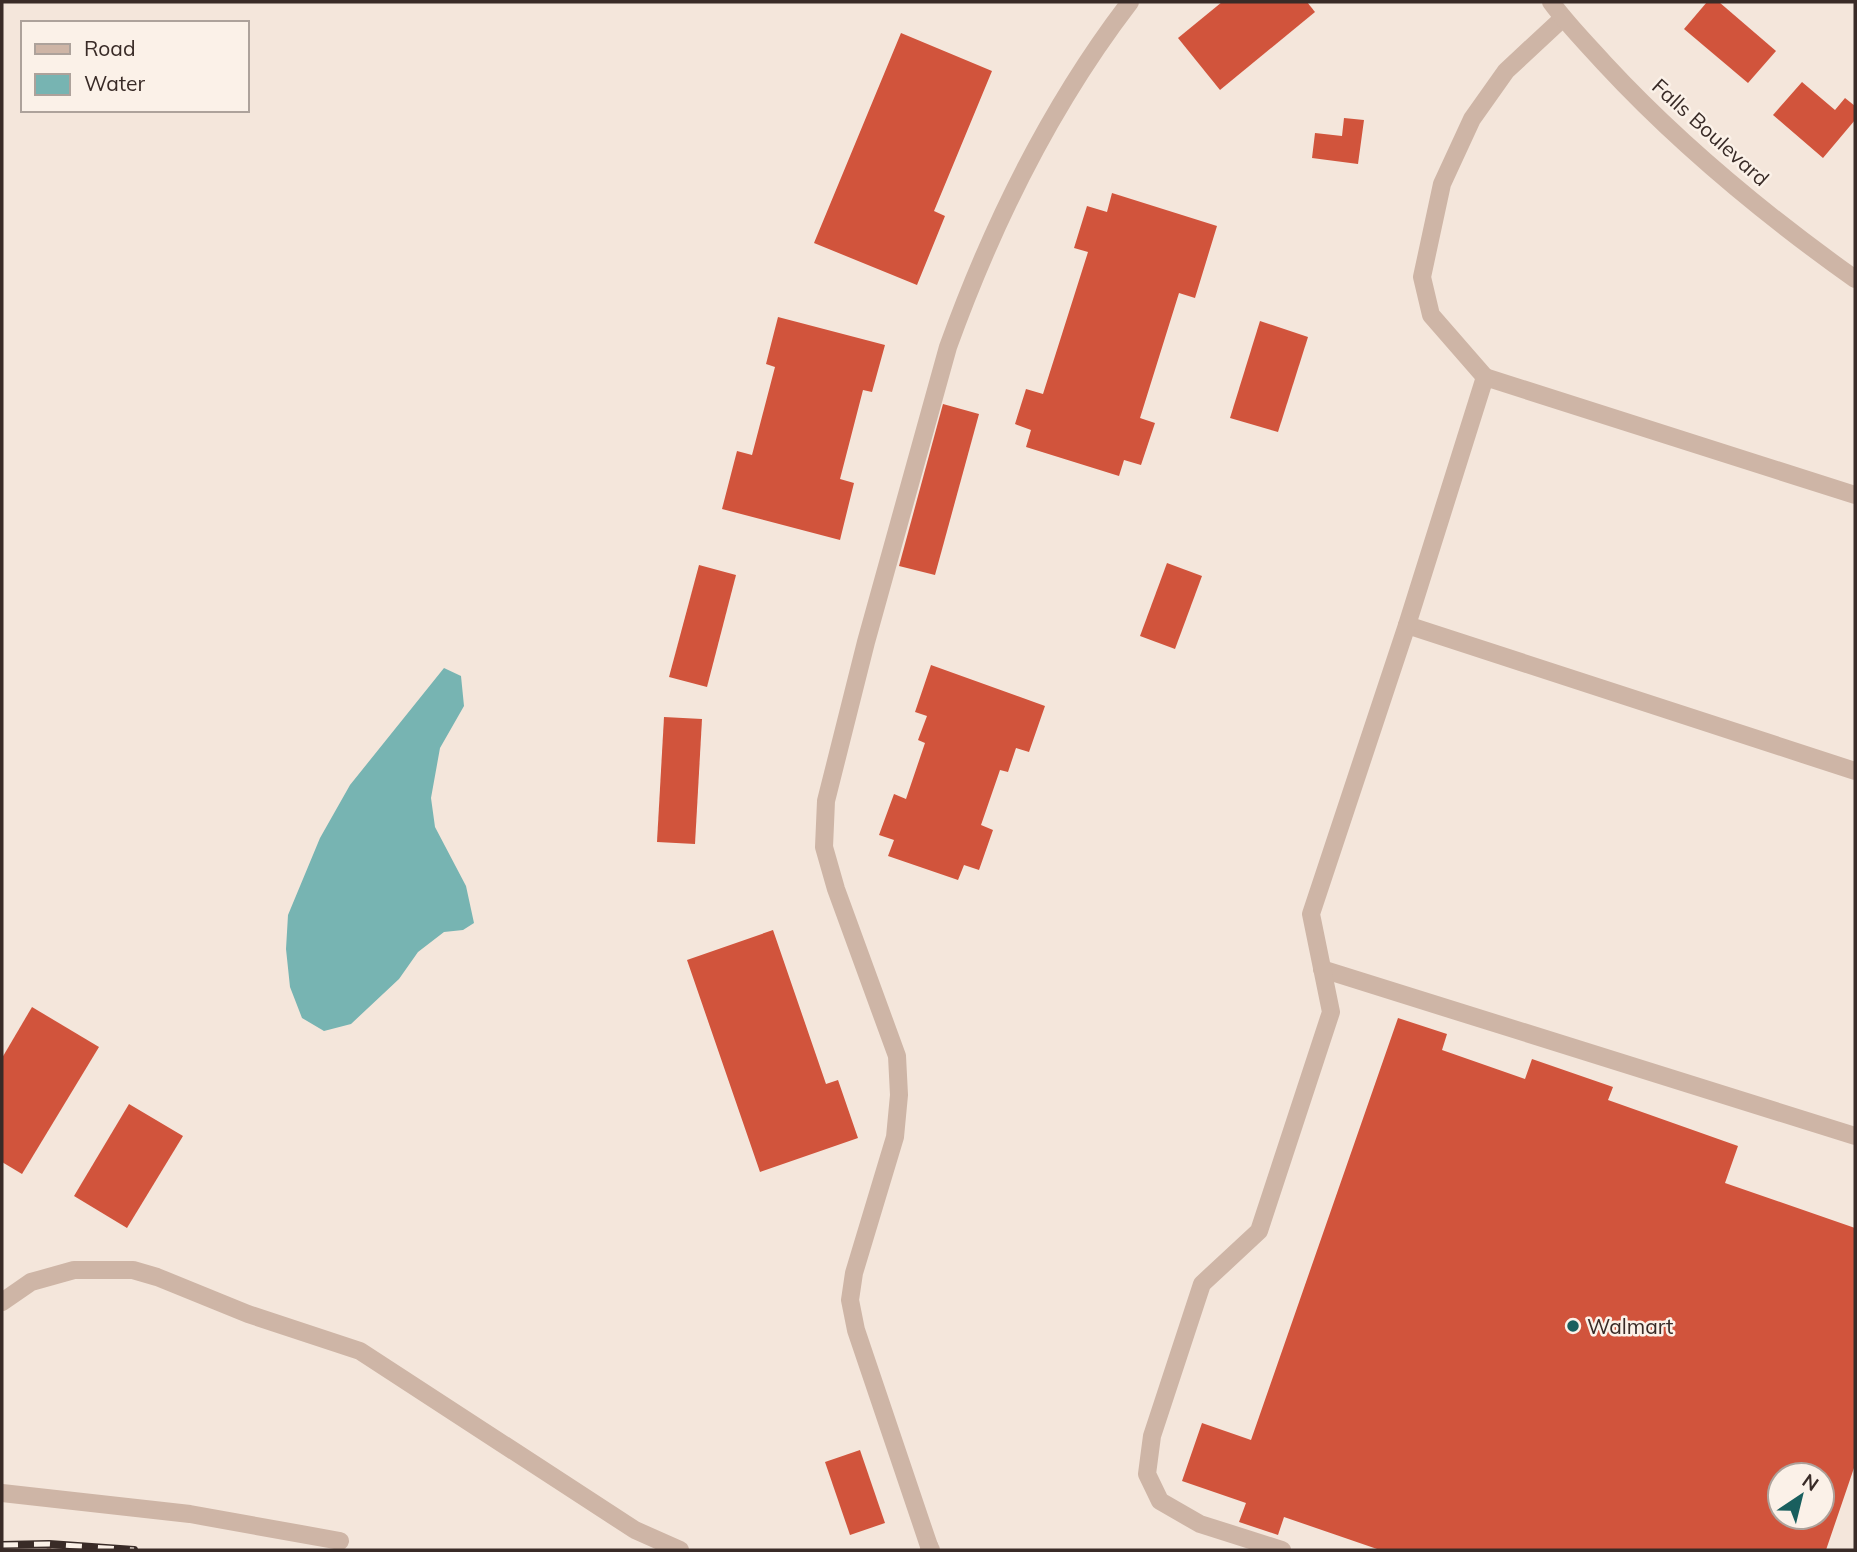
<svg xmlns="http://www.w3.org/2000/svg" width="1857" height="1552" viewBox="0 0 1857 1552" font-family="Mulish,sans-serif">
<rect width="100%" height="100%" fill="#f4e6db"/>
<polygon fill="#77b4b2" points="444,668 461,676 464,706 440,748 431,798 435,827 466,886 474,923 463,930 444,932 418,952 399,979 351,1024 324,1031 302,1018 290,987 286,949 288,915 320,838 350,785"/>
<g fill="#d1543c" fill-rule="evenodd">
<polygon points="1222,2 1307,2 1315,12 1220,90 1178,38"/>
<polygon points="1707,2 1719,2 1776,51 1748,83 1684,29"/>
<polygon points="901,33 992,71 934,211 945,216 917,285 814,243"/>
<polygon points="1802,82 1835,110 1845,98 1855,106 1855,120 1823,158 1773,115"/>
<polygon points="1344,118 1364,120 1358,164 1312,158 1315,133 1342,136"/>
<polygon points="1112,193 1217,226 1195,298 1179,293 1140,418 1155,423 1141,465 1124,460 1119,476 1026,447 1031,430 1015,424 1026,389 1043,394 1088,252 1074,248 1087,206 1107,212"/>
<polygon points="778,317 885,345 872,392 863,390 840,479 854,483 840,540 722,509 737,451 752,455 775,367 766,364"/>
<polygon points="1260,321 1308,337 1278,432 1230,418"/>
<polygon points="943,404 979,414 935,575 899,566"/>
<polygon points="1167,563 1202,576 1175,649 1140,636"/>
<polygon points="699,565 736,575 707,687 669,677"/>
<polygon points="931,665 1045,706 1029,752 1016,748 1008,772 1000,770 981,825 993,830 979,870 964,865 958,880 888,856 894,840 879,835 894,794 906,799 925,743 918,740 927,716 915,712"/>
<polygon points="664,717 702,719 695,844 657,842"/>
<polygon points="773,930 826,1084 838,1080 858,1138 760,1172 687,960"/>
<polygon points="32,1007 99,1047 22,1174 2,1162 2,1058"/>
<path d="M1398,1018L1447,1034L1442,1050L1525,1079L1532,1059L1613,1087L1608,1100L1738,1146L1725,1183L1855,1228V1465L1826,1550H1380L1284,1517L1278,1535L1239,1522L1246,1503L1182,1481L1202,1423L1251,1440ZM1780,1475H1822V1517H1780Z"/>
<polygon points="129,1104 183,1136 127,1228 74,1196"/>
<polygon points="860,1450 885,1523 850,1535 825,1462"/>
</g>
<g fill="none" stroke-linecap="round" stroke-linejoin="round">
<polyline stroke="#ba9e90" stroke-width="4.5" stroke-dasharray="3.5 3.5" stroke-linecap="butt" points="49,1550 49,1544"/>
<g stroke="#ceb5a6" stroke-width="18">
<polyline points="1485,377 1431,315 1422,277 1442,184 1472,119 1506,71 1563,18"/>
<polyline points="1407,625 1855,771"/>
<polyline points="1322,969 1855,1136"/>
<polyline points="2,1302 31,1282 74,1270 133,1270 157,1277 248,1314 360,1351 635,1530 680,1550"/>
<polyline points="2,1493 190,1514 340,1541"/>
<path d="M929,1546L856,1330L850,1300L854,1273L895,1137L899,1095L897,1056L836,889L824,847L826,801L866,642L948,347C992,225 1051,105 1130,2"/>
<polyline points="1282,1550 1200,1524 1160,1501 1147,1474 1152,1436 1202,1284 1259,1231 1331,1012 1311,914 1407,625 1485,377 1855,495"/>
</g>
<g stroke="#ceb5a6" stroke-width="18">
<path d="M1551,2C1567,24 1586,43 1604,63C1679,144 1765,215 1855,279"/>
<polyline points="929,1546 931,1550"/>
</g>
<defs>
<polyline id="rail" points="2,1545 49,1544 134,1550"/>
</defs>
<use href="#rail" stroke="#392b27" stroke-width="8"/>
<use href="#rail" stroke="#fbf1e8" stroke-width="5" stroke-dasharray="16" stroke-linecap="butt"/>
</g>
<circle fill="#195f5e" stroke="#fbf1e8" stroke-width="2.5" cx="1573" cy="1326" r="7"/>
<g text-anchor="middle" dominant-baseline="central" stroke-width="5" stroke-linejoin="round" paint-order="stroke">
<g font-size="21" fill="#392b27" stroke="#fbf1e8">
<text transform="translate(1711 132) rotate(42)">Falls Boulevard</text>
</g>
<g font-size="21" fill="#392b27" stroke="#fbf1e8" text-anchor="start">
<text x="1587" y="1326">Walmart</text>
</g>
</g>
<rect width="1857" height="1552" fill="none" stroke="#392b27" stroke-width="7"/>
<rect x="21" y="21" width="228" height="91" fill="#fbf1e8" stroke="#ada29b" stroke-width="2"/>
<rect x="35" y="44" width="35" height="10" fill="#ceb5a6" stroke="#ada29b" stroke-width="2"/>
<text x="84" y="56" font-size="21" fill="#392b27">Road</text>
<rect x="35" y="74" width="35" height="21" fill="#77b4b2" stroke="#ada29b" stroke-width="2"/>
<text x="84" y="91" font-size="21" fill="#392b27">Water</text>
<g transform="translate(1801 1496) rotate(35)"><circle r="33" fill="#fbf1e8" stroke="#ada29b" stroke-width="2"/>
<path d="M0-5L12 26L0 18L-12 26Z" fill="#195f5e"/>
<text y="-10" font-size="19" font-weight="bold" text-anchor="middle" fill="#392b27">N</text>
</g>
</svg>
